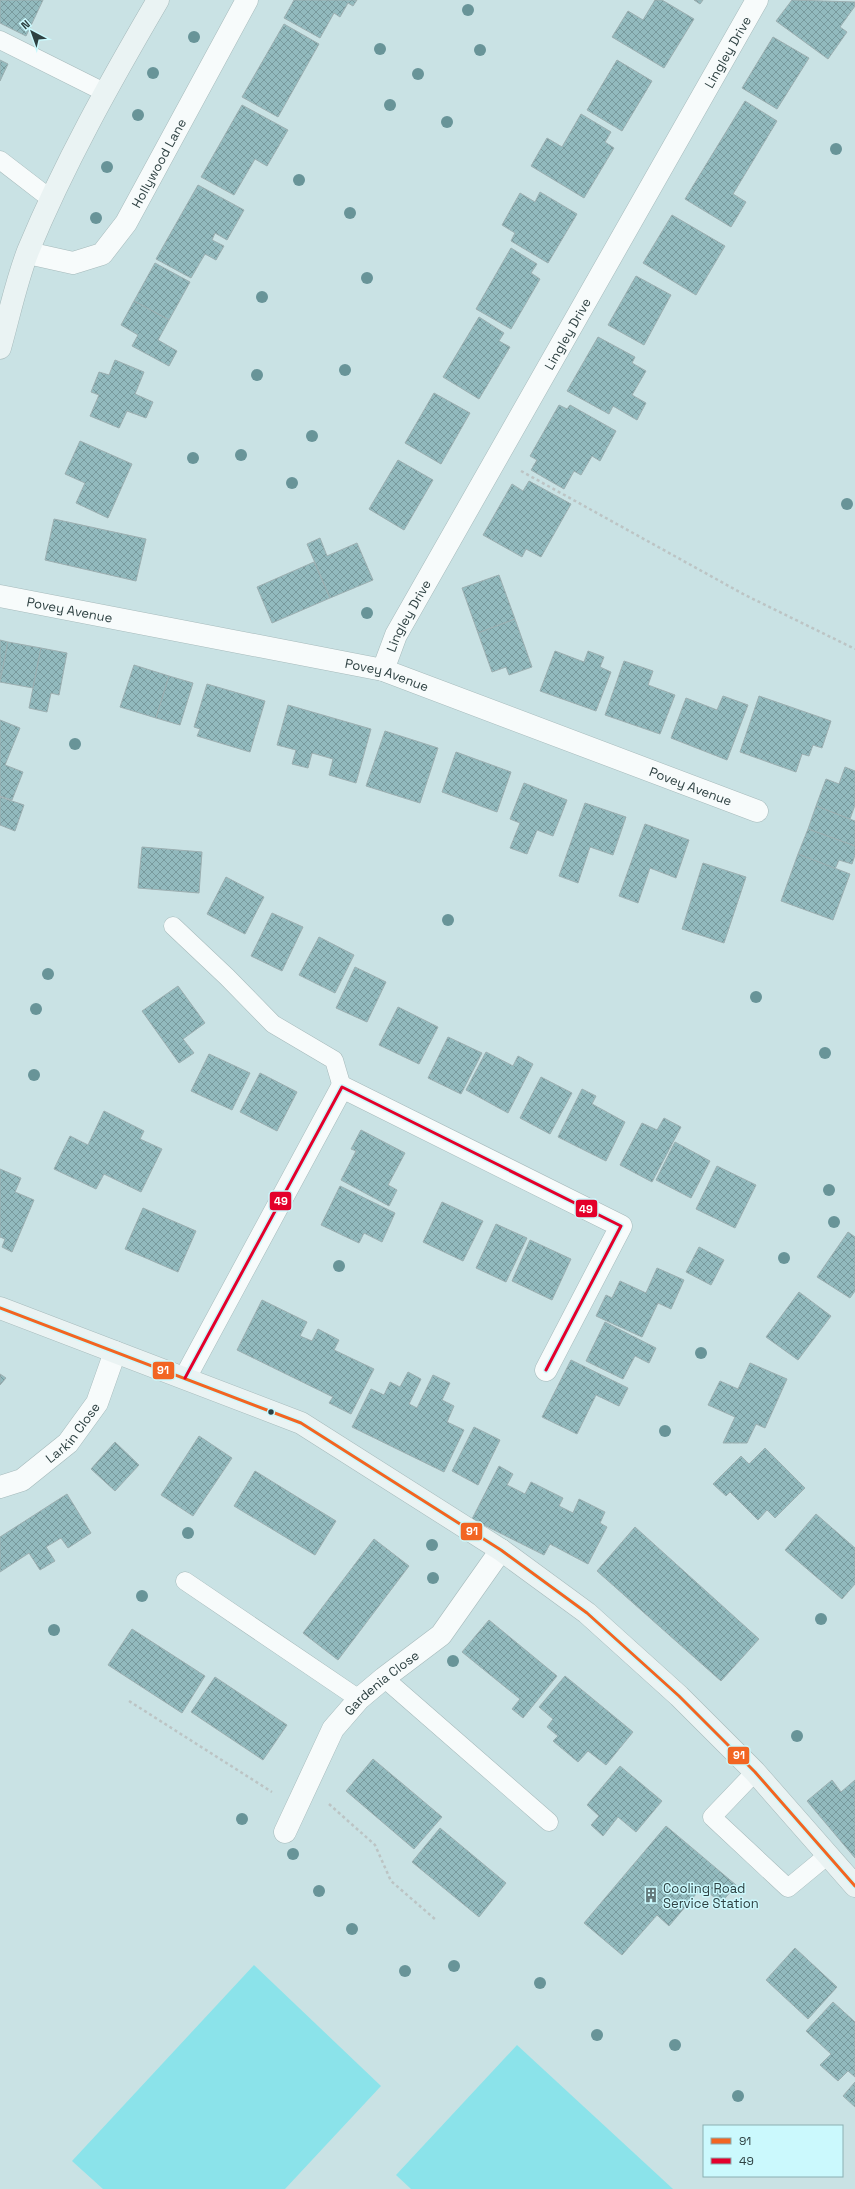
<svg xmlns="http://www.w3.org/2000/svg" width="855" height="2189" viewBox="0 0 855 2189" font-family="'Space Grotesk',sans-serif">
<defs>
<pattern id="building-cross-hatch" width="8" height="8" patternUnits="userSpaceOnUse"><rect width="8" height="8" fill="#92babe"/><path d="M0 0l8 8M0 8l8-8" fill="none" stroke="#78999c"/></pattern>
</defs>
<rect width="100%" height="100%" fill="#c9e2e4"/>
<g fill="#8be3ea">
<polygon points="254,1965 381,2086 285,2189 103,2189 72,2161"/>
<polygon points="517,2045 673,2189 411,2189 396,2175"/>
</g>
<g fill="url(#building-cross-hatch)" stroke="#9cafb1">
<polygon points="0,0 43,0 26,36 0,23"/>
<polygon points="294,0 357,0 353,6 348,3 340,17 334,13 320,38 284,18"/>
<polygon points="655,0 662,0 694,19 664,68 612,37 628,11 643,20"/>
<polygon points="694,0 703,0 700,4"/>
<polygon points="792,0 855,2 855,6 840,27 847,32 828,59 776,21"/>
<polygon points="284,24 319,44 278,117 242,97"/>
<polygon points="773,37 809,58 777,109 742,88"/>
<polygon points="0,60 8,64 0,81"/>
<polygon points="617,60 652,81 622,131 587,110"/>
<polygon points="745,101 777,121 733,194 746,202 731,227 685,199"/>
<polygon points="242,105 288,130 267,166 255,159 234,195 201,177"/>
<polygon points="581,114 611,132 605,142 614,148 584,198 531,166 547,138 562,147"/>
<polygon points="198,185 244,210 227,240 215,233 212,240 224,246 216,260 205,254 191,278 156,259"/>
<polygon points="540,192 577,214 548,263 511,241 515,233 502,225 520,193 535,202"/>
<polygon points="672,215 725,246 696,295 643,263"/>
<polygon points="511,248 537,264 531,273 540,279 511,329 476,309"/>
<polygon points="155,263 190,282 169,320 134,301"/>
<polygon points="636,276 671,295 644,345 608,325"/>
<polygon points="134,301 169,320 158,340 177,351 169,366 132,346 138,335 121,325"/>
<polygon points="479,317 504,333 499,341 510,347 479,399 443,377"/>
<polygon points="598,337 635,357 632,363 646,371 632,395 646,403 637,420 613,406 609,414 567,391"/>
<polygon points="115,360 144,372 135,394 153,402 146,418 127,411 119,428 90,416 99,395 91,392 99,372 109,375"/>
<polygon points="434,393 470,413 441,464 405,443"/>
<polygon points="559,405 567,409 570,405 616,431 600,461 592,456 581,475 574,471 564,489 531,470 537,460 530,456"/>
<polygon points="80,441 132,464 108,518 76,503 85,483 65,474"/>
<polygon points="398,460 433,480 404,530 369,509"/>
<polygon points="529,481 571,504 541,557 526,549 522,557 483,535 512,484 523,491"/>
<polygon points="54,519 146,539 136,581 45,560"/>
<polygon points="320,538 327,556 357,543 373,580 330,598 307,544"/>
<polygon points="314,562 330,598 272,623 257,587"/>
<polygon points="499,575 515,619 478,633 462,588"/>
<polygon points="515,619 532,667 509,675 506,667 492,672 478,633"/>
<polygon points="0,640 8,642 0,682"/>
<polygon points="8,642 41,648 33,688 0,682"/>
<polygon points="41,648 67,653 59,695 51,693 47,712 29,708"/>
<polygon points="555,651 584,662 588,651 604,657 600,667 611,672 596,711 540,691"/>
<polygon points="624,661 653,671 648,685 675,695 660,734 605,715"/>
<polygon points="134,665 169,676 156,718 120,707"/>
<polygon points="169,676 193,683 180,725 156,718"/>
<polygon points="207,684 265,701 250,752 197,736 200,729 194,727"/>
<polygon points="723,696 748,705 727,760 671,738 686,698 717,710"/>
<polygon points="759,696 831,721 822,748 813,745 809,756 802,754 796,772 740,752"/>
<polygon points="288,705 371,729 356,783 329,775 333,759 312,753 308,768 292,764 296,750 277,745"/>
<polygon points="0,720 20,728 5,765 23,772 12,800 0,796"/>
<polygon points="385,731 438,748 420,803 366,786"/>
<polygon points="456,752 511,772 497,812 442,792"/>
<polygon points="845,767 855,771 855,805 850,819 816,806 826,779 839,784"/>
<polygon points="524,783 567,800 553,836 537,830 527,854 510,848 520,823 510,819"/>
<polygon points="0,797 24,805 15,831 0,825"/>
<polygon points="585,803 626,817 613,855 590,847 578,883 559,876"/>
<polygon points="816,806 855,821 855,846 808,829"/>
<polygon points="645,824 689,840 676,878 650,868 638,903 619,896"/>
<polygon points="808,829 855,846 855,855 852,864 839,860 835,869 798,854"/>
<polygon points="142,847 202,852 199,893 138,888"/>
<polygon points="798,854 850,874 833,920 781,901"/>
<polygon points="703,863 746,877 724,943 682,929"/>
<polygon points="226,877 264,897 245,934 207,914"/>
<polygon points="272,913 303,927 282,971 251,956"/>
<polygon points="319,937 354,955 335,993 299,975"/>
<polygon points="355,967 386,982 367,1022 336,1008"/>
<polygon points="178,986 205,1023 183,1039 194,1053 179,1063 142,1011"/>
<polygon points="398,1007 438,1027 419,1064 379,1045"/>
<polygon points="448,1037 482,1053 461,1094 428,1078"/>
<polygon points="486,1052 513,1066 518,1056 533,1064 508,1113 466,1090"/>
<polygon points="209,1054 250,1073 232,1110 191,1091"/>
<polygon points="260,1073 297,1092 277,1131 240,1112"/>
<polygon points="541,1077 572,1093 550,1134 520,1118"/>
<polygon points="582,1089 596,1096 592,1104 625,1122 606,1161 558,1137"/>
<polygon points="104,1111 144,1131 140,1139 162,1149 141,1192 104,1174 96,1189 54,1169 70,1136 88,1145"/>
<polygon points="664,1118 681,1127 652,1182 620,1165 642,1123 657,1130"/>
<polygon points="361,1130 405,1153 388,1185 397,1190 389,1206 341,1180 356,1151 351,1149"/>
<polygon points="675,1142 710,1161 691,1198 656,1180"/>
<polygon points="717,1166 756,1185 735,1228 696,1209"/>
<polygon points="0,1169 21,1178 15,1192 34,1200 12,1252 2,1247 5,1239 0,1237"/>
<polygon points="340,1186 395,1213 382,1242 364,1233 359,1243 321,1225"/>
<polygon points="442,1202 483,1221 463,1261 423,1242"/>
<polygon points="143,1208 196,1231 178,1272 125,1249"/>
<polygon points="496,1224 527,1238 506,1282 476,1268"/>
<polygon points="848,1232 855,1237 855,1291 850,1298 817,1277"/>
<polygon points="530,1240 571,1259 552,1300 512,1281"/>
<polygon points="699,1247 724,1260 711,1285 686,1272"/>
<polygon points="657,1268 684,1280 671,1309 658,1303 642,1337 596,1316 606,1295 612,1298 620,1281 646,1293"/>
<polygon points="799,1292 831,1316 798,1360 766,1337"/>
<polygon points="262,1300 307,1322 300,1336 312,1341 318,1329 339,1340 334,1350 374,1369 351,1414 329,1403 333,1397 237,1350"/>
<polygon points="605,1322 656,1348 649,1363 635,1356 623,1379 586,1361"/>
<polygon points="571,1360 628,1388 619,1406 596,1395 577,1434 542,1417"/>
<polygon points="750,1363 787,1379 765,1428 756,1424 747,1443 723,1443 735,1417 708,1405 720,1381 738,1389"/>
<polygon points="408,1372 421,1379 409,1404 417,1408 433,1375 450,1383 442,1400 454,1406 447,1422 464,1430 444,1472 352,1427 371,1389 384,1395 390,1382 400,1387"/>
<polygon points="0,1374 6,1378 0,1385"/>
<polygon points="474,1427 500,1440 478,1485 452,1471"/>
<polygon points="199,1436 232,1458 193,1516 161,1495"/>
<polygon points="115,1442 139,1465 115,1491 91,1469"/>
<polygon points="765,1448 805,1488 775,1518 767,1510 758,1520 730,1492 726,1496 713,1484 741,1456 749,1464"/>
<polygon points="499,1466 513,1474 507,1485 525,1494 531,1482 563,1498 559,1506 573,1513 579,1499 605,1512 600,1523 607,1527 588,1564 550,1544 544,1555 472,1519"/>
<polygon points="255,1471 336,1521 315,1555 234,1506"/>
<polygon points="67,1494 91,1533 68,1548 61,1538 46,1547 55,1561 40,1570 29,1553 0,1572 0,1537"/>
<polygon points="816,1514 855,1548 855,1584 842,1599 785,1550"/>
<polygon points="635,1527 759,1639 721,1681 597,1571"/>
<polygon points="374,1539 409,1566 338,1660 303,1633"/>
<polygon points="489,1620 557,1676 523,1718 512,1709 520,1699 462,1652"/>
<polygon points="132,1629 205,1676 182,1713 108,1665"/>
<polygon points="565,1676 633,1732 606,1765 588,1751 578,1762 553,1741 558,1736 547,1727 553,1719 539,1707"/>
<polygon points="215,1677 287,1725 263,1760 191,1712"/>
<polygon points="373,1759 442,1817 414,1849 346,1791"/>
<polygon points="620,1766 662,1801 636,1832 618,1817 603,1836 591,1825 599,1816 587,1805"/>
<polygon points="832,1780 841,1792 855,1780 855,1858 807,1801"/>
<polygon points="666,1826 736,1885 721,1903 702,1887 669,1926 657,1915 622,1955 584,1923"/>
<polygon points="440,1828 506,1883 479,1917 412,1862"/>
<polygon points="795,1948 837,1987 808,2019 766,1980"/>
<polygon points="833,2002 855,2022 855,2077 848,2071 838,2081 820,2065 831,2054 806,2031"/>
<polygon points="855,2082 855,2107 843,2096"/>
</g>
<g fill="none" stroke-linecap="round" stroke-linejoin="round">
<defs>
<g id="service">
<polyline points="0,40 104,92"/>
<polyline points="0,160 52,200"/>
<polyline points="173,926 227,977 273,1024 334,1060 342,1087"/>
<polyline points="185,1581 359,1699"/>
<polyline points="384,1678 549,1822"/>
<polyline points="755,1772 712,1817 788,1888 828,1855"/>
</g>
<g id="minor">
<path id="s1" d="M28,253L73,263L102,254L126,223L247,0"/>
<path id="s2" d="M0,596L383,670L757,811"/>
<path id="s3" d="M383,670L396,635L757,0"/>
<polyline points="185,1378 342,1087 621,1226 546,1370"/>
<path id="s4" d="M0,1487L22,1480L68,1443L97,1403L115,1352"/>
<path id="s5" d="M285,1832L333,1729L359,1699L384,1678L441,1635L501,1550"/>
</g>
<g id="secondary">
<path d="M0,348C9,316 16,282 28,251C64,164 110,82 158,0"/>
<polyline points="0,1308 301,1423 501,1550 587,1613 679,1696 755,1772 855,1886"/>
</g>
</defs>
<use href="#service" stroke="#a6babb" stroke-width="19"/>
<use href="#minor" stroke="#a6babb" stroke-width="23"/>
<use href="#secondary" stroke="#a6babb" stroke-width="23"/>
<g stroke="#bcc4c4" stroke-width="2.5" stroke-dasharray="3 3" stroke-linecap="butt">
<polyline points="521,471 745,595 855,649"/>
<polyline points="129,1701 272,1792"/>
<polyline points="329,1804 375,1845 391,1881 436,1920"/>
</g>
<use href="#service" stroke="#f7fbfb" stroke-width="18"/>
<use href="#minor" stroke="#f7fbfb" stroke-width="22"/>
<use href="#secondary" stroke="#eaf3f3" stroke-width="22"/>
<defs>
<polyline id="bus-1" points="0,1308 301,1423 501,1550 587,1613 679,1696 755,1772 855,1886"/>
<polyline id="bus-2" points="185,1378 342,1087 621,1226 546,1370"/>
</defs>
<use href="#bus-1" stroke="#cbf9fd" stroke-width="6"/>
<use href="#bus-2" stroke="#cbf9fd" stroke-width="6"/>
<use href="#bus-1" stroke="#f26522" stroke-width="3"/>
<use href="#bus-2" stroke="#e4002b" stroke-width="3"/>
</g>
<g fill="#689498">
<circle cx="468" cy="10" r="6"/>
<circle cx="194" cy="37" r="6"/>
<circle cx="380" cy="49" r="6"/>
<circle cx="480" cy="50" r="6"/>
<circle cx="153" cy="73" r="6"/>
<circle cx="418" cy="74" r="6"/>
<circle cx="390" cy="105" r="6"/>
<circle cx="138" cy="115" r="6"/>
<circle cx="447" cy="122" r="6"/>
<circle cx="836" cy="149" r="6"/>
<circle cx="107" cy="167" r="6"/>
<circle cx="299" cy="180" r="6"/>
<circle cx="350" cy="213" r="6"/>
<circle cx="96" cy="218" r="6"/>
<circle cx="367" cy="278" r="6"/>
<circle cx="262" cy="297" r="6"/>
<circle cx="345" cy="370" r="6"/>
<circle cx="257" cy="375" r="6"/>
<circle cx="312" cy="436" r="6"/>
<circle cx="241" cy="455" r="6"/>
<circle cx="193" cy="458" r="6"/>
<circle cx="292" cy="483" r="6"/>
<circle cx="847" cy="504" r="6"/>
<circle cx="367" cy="613" r="6"/>
<circle cx="75" cy="744" r="6"/>
<circle cx="448" cy="920" r="6"/>
<circle cx="48" cy="974" r="6"/>
<circle cx="756" cy="997" r="6"/>
<circle cx="36" cy="1009" r="6"/>
<circle cx="825" cy="1053" r="6"/>
<circle cx="34" cy="1075" r="6"/>
<circle cx="829" cy="1190" r="6"/>
<circle cx="834" cy="1222" r="6"/>
<circle cx="784" cy="1258" r="6"/>
<circle cx="339" cy="1266" r="6"/>
<circle cx="701" cy="1353" r="6"/>
<circle cx="665" cy="1431" r="6"/>
<circle cx="188" cy="1533" r="6"/>
<circle cx="432" cy="1545" r="6"/>
<circle cx="433" cy="1578" r="6"/>
<circle cx="142" cy="1596" r="6"/>
<circle cx="821" cy="1619" r="6"/>
<circle cx="54" cy="1630" r="6"/>
<circle cx="453" cy="1661" r="6"/>
<circle cx="797" cy="1736" r="6"/>
<circle cx="242" cy="1819" r="6"/>
<circle cx="293" cy="1854" r="6"/>
<circle cx="319" cy="1891" r="6"/>
<circle cx="352" cy="1929" r="6"/>
<circle cx="454" cy="1966" r="6"/>
<circle cx="405" cy="1971" r="6"/>
<circle cx="540" cy="1983" r="6"/>
<circle cx="597" cy="2035" r="6"/>
<circle cx="675" cy="2045" r="6"/>
<circle cx="738" cy="2096" r="6"/>
</g>
<defs>
<symbol id="building-bare" viewBox="-9 -9 18 18"><path d="M-4-6H4V6H1V3H-1V6H-4ZM-2.5-4.3h1.7v1.8h-1.7ZM.8-4.3h1.7v1.8H.8ZM-2.5-1h1.7V.8h-1.7ZM.8-1h1.7V.8H.8Z" fill="#64797b" stroke="#cbf9fd" stroke-width="2.5" paint-order="stroke"/></symbol>
</defs>
<g fill-rule="evenodd">
<use href="#building-bare" x="640" y="1884" width="22" height="22"/>
</g>
<circle fill="#2e4142" stroke="#cbf9fd" stroke-width="1.5" cx="271" cy="1412" r="3.5"/>
<g text-anchor="middle" dominant-baseline="central" stroke-width="3" stroke-linejoin="round" paint-order="stroke">
<g font-size="13" fill="#2e4142" stroke="#cbf9fd">
<text stroke="none"><textPath href="#s3" startOffset="708">Lingley Drive</textPath></text>
<text stroke="none"><textPath href="#s1" startOffset="184">Hollywood Lane</textPath></text>
<text stroke="none"><textPath href="#s3" startOffset="384">Lingley Drive</textPath></text>
<text stroke="none"><textPath href="#s2" startOffset="71">Povey Avenue</textPath></text>
<text stroke="none"><textPath href="#s3" startOffset="60">Lingley Drive</textPath></text>
<text stroke="none"><textPath href="#s2" startOffset="395">Povey Avenue</textPath></text>
<text stroke="none"><textPath href="#s2" startOffset="719">Povey Avenue</textPath></text>
<text stroke="none"><textPath href="#s4" startOffset="93">Larkin Close</textPath></text>
<text stroke="none"><textPath href="#s5" startOffset="181">Gardenia Close</textPath></text>
</g>
<g font-size="13" fill="#2e4142" stroke="#cbf9fd" text-anchor="start">
<text x="663" y="1888">Cooling Road<tspan x="663" dy="15">Service Station</tspan></text>
</g>
</g>
<g stroke="#cbf9fd" stroke-width="1.5">
<rect x="269" y="1191" width="23" height="20" rx="4" fill="#e4002b"/>
<rect x="575" y="1199" width="23" height="19" rx="4" fill="#e4002b"/>
<rect x="152" y="1361" width="23" height="19" rx="4" fill="#f26522"/>
<rect x="460" y="1522" width="23" height="19" rx="4" fill="#f26522"/>
<rect x="727" y="1746" width="23" height="19" rx="4" fill="#f26522"/>
</g>
<g font-size="11" text-anchor="middle" font-weight="bold" fill="#fff">
<text x="281" y="1205">49</text>
<text x="586" y="1213">49</text>
<text x="163" y="1374">91</text>
<text x="472" y="1535">91</text>
<text x="739" y="1759">91</text>
</g>
<rect x="703" y="2125" width="140" height="52" fill="#cbf9fd" stroke="#8cafb2"/>
<rect x="711" y="2138" width="20" height="6" fill="#f26522" stroke="#8cafb2"/>
<text x="739" y="2145" font-size="12" fill="#2e4142">91</text>
<rect x="711" y="2158" width="20" height="6" fill="#e4002b" stroke="#8cafb2"/>
<text x="739" y="2165" font-size="12" fill="#2e4142">49</text>
<g transform="translate(32 32) rotate(319)" stroke="#cbf9fd" stroke-width="3" paint-order="stroke">
<path d="M0-3L7 15L0 10L-7 15Z" fill="#2e4142"/>
<text y="-6" font-size="11" font-weight="bold" text-anchor="middle" fill="#2e4142">N</text>
</g>
</svg>
